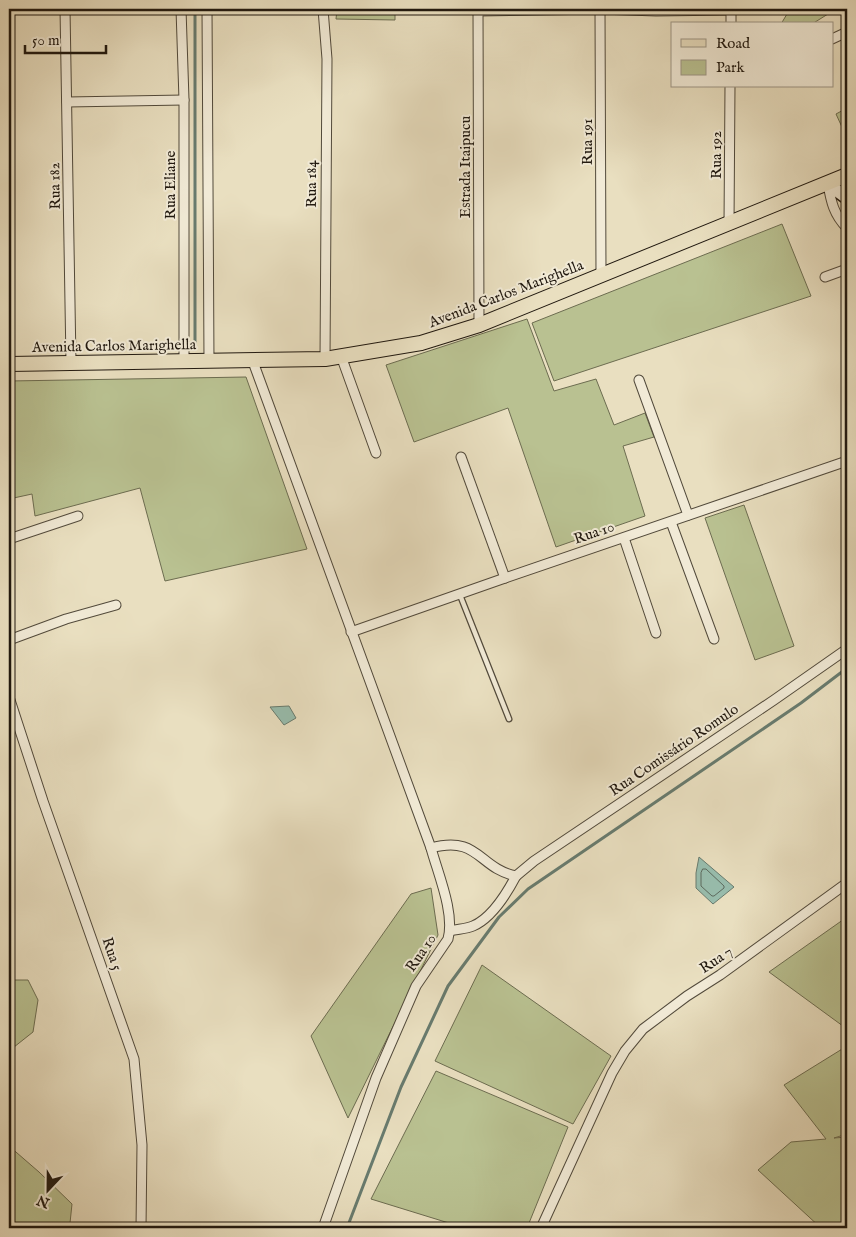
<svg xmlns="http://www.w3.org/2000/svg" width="856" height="1237" viewBox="0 0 856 1237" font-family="'IM FELL English',serif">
<rect width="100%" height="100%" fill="#e9dfc0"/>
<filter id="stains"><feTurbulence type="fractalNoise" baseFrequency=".004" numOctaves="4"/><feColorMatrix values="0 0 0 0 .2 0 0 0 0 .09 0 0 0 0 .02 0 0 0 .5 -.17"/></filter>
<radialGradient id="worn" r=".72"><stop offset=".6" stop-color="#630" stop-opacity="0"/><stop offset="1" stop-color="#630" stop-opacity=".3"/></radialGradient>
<g fill="#b9c191" stroke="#6c6c50">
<polygon points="337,9 395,9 395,20 336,19"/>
<polygon points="790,9 836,9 812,24 781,24"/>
<polygon points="847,108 847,138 836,114"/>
<polygon points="782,224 811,296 554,381 532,323"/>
<polygon points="527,319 554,391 596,379 614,425 645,413 654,437 623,446 645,516 556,547 508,408 414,442 386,365"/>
<polygon points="246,377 307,549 165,581 140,488 35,516 32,494 9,499 9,381"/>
<polygon points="744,505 794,646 755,660 705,518"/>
<polygon points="431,888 438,935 348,1118 311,1036 411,894"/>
<polygon points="847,917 847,1029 769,972"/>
<polygon points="482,965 611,1056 573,1124 435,1061"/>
<polygon points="9,980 28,980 38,1000 33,1032 9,1051"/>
<polygon points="847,1046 847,1134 834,1138 847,1137 847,1228 821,1228 758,1170 791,1142 826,1139 784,1085"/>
<polygon points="436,1071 568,1127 527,1228 465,1228 371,1199"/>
<polygon points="9,1146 39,1172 72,1204 70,1223 67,1228 9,1228"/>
</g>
<g fill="#98bdad" stroke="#687b6e">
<polygon points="289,706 296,718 284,725 270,707"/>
<polygon points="699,857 734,887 713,904 696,888 696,873"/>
</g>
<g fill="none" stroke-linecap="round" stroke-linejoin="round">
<polygon stroke="#5c6a5e" stroke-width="1" points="703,869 706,869 724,886 724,888 714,896 712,896 701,886 701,873"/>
<g stroke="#687b6e" stroke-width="3">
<polyline points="195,9 195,344"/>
<polyline points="347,1228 401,1087 448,986 499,917 528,889 801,703 847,668"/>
</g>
<defs>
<polyline id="service" points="460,595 509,719"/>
<g id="minor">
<polyline points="65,9 71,362"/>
<polyline points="181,9 184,100 184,361"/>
<polyline points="207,9 209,361"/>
<polyline points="323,9 327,59 325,359"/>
<polyline points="478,9 479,325"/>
<polyline points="600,9 601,275"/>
<polyline points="478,11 600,9 656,11 731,10"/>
<polyline points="731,24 731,9"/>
<polyline points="832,39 847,32"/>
<polyline points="67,102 184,100"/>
<path d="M828,184C831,202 834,215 847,228"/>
<polyline points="729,224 730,86"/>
<polyline points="825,277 847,269"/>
<polyline points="341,356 376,453"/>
<path d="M252,359L431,848C438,874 455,913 448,939L416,986L376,1078L323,1228"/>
<polyline points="639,380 688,515"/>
<polyline points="461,457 505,578"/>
<polyline points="671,522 714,639"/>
<polyline points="624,538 656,633"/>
<polyline points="9,539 78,516"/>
<polyline points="351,632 505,578 847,461"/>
<polyline points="9,640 66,619 116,605"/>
<polyline points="9,697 43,801 134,1059 142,1145 141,1228"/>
<path d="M431,848C479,835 478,868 516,876L534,861L774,700L847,649"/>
<path d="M450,931C458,929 466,929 473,926C492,918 507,893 516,876"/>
<polyline points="541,1228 612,1073 625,1051 643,1029 687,996 720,975 847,883"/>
</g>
<polyline id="secondary" points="828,184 847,198"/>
<polyline id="primary" points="9,364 325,359 421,343 479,325 847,175"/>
</defs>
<use href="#service" stroke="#524a3b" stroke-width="7"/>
<use href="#minor" stroke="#524a3b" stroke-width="11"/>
<use href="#secondary" stroke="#20180f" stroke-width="15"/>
<use href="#primary" stroke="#20180f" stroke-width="16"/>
<use href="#service" stroke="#f1ead6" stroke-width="4.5"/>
<use href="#minor" stroke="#f1ead6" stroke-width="9"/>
<use href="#secondary" stroke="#f1ead6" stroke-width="12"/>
<use href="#primary" stroke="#e9dfc0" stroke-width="14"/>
</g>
<g text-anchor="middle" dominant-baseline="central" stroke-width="4" stroke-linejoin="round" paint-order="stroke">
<g font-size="15" fill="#20180f" stroke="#f1ead6">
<text transform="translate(587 142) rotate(-90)">Rua 191</text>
<text transform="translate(716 155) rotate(-90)">Rua 192</text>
<text transform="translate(465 167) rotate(-90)">Estrada Itaipucu</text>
<text transform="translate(311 184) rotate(-90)">Rua 184</text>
<text transform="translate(170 185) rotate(-90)">Rua Eliane</text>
<text transform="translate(55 186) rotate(-91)">Rua 182</text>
<text transform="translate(506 294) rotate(-21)">Avenida Carlos Marighella</text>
<text transform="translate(114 346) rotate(-1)">Avenida Carlos Marighella</text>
<text transform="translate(594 533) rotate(-19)">Rua 10</text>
<text transform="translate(674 750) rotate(-34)">Rua Comissário Romulo</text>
<text transform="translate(421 953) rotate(-56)">Rua 10</text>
<text transform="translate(112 954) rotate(71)">Rua 5</text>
<text transform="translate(716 960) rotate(-34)">Rua 7</text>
</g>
</g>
<rect width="856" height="1237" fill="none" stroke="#e9dfc0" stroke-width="30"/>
<rect x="10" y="10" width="836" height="1217" fill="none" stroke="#20180f" stroke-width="2.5"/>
<rect x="15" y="15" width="826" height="1207" fill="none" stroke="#20180f"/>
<rect x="671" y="22" width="162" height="65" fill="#f1ead6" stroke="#9d9686"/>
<rect x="681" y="39" width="25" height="8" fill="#e9dfc0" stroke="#9d9686"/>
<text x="716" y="48" font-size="15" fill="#20180f">Road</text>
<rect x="681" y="60" width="25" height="15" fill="#b9c191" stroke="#9d9686"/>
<text x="716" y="72" font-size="15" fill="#20180f">Park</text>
<g transform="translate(48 1190) rotate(202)" stroke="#f1ead6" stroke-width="4" paint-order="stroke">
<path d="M0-4L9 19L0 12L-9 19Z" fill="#20180f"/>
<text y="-8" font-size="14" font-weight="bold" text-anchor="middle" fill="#20180f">N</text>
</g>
<path d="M25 45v8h81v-8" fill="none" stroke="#20180f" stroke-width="2.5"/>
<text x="32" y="45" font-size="15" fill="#20180f" stroke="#f1ead6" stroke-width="4" paint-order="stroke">50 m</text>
<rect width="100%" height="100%" filter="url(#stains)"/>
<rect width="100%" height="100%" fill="url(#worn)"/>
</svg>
